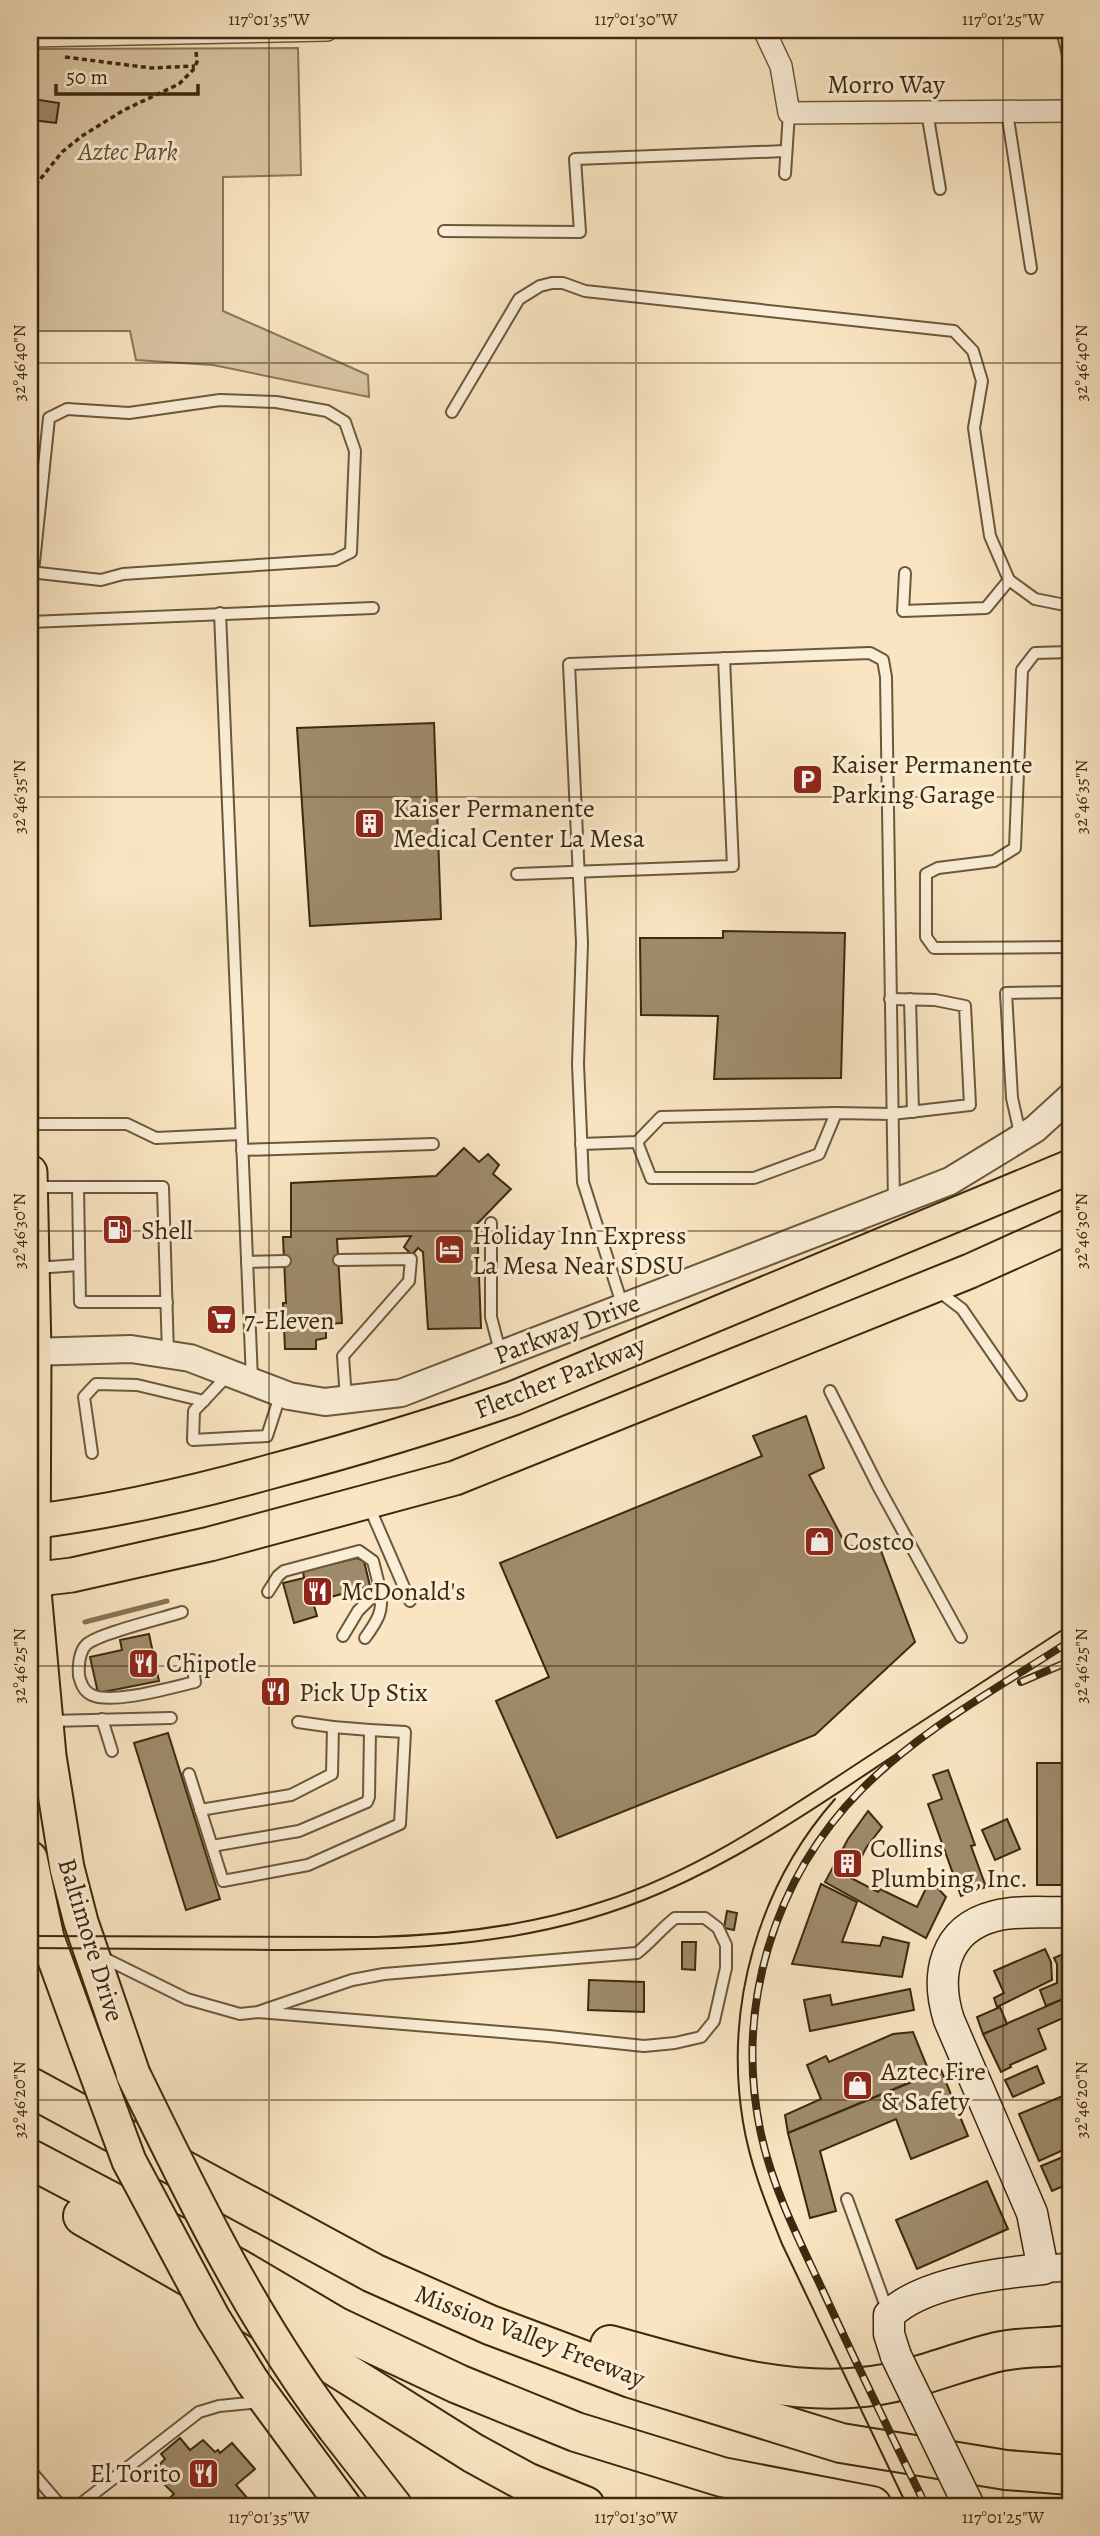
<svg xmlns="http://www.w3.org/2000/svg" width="1100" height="2536" viewBox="0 0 1100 2536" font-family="Alegreya,serif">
<rect width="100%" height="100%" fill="#f9e5c2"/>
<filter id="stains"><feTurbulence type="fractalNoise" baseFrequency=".00286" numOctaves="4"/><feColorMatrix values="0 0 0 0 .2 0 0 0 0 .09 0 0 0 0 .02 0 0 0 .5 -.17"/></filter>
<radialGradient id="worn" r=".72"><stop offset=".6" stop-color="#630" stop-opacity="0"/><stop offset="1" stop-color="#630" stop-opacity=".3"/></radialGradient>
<polygon fill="#d9c5a3" stroke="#8a7758" stroke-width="2" points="298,48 301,175 223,177 223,311 368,375 369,397 213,365 136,360 130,331 30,331 30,49"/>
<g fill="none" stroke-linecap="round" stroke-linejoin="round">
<polyline stroke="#877354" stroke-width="5" points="85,1622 167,1601"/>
</g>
<g fill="#9e8b6b" stroke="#3c290d" stroke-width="2">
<polygon points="33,99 59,103 56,123 32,120"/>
<polygon points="434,723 441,919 310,926 297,728"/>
<polygon points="723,931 845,933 841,1078 714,1079 718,1016 641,1015 640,938 723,938"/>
<polygon points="464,1148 479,1162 488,1154 499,1165 493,1174 511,1189 477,1224 481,1328 428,1329 423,1252 418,1248 412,1255 404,1247 411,1236 337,1239 342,1323 326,1324 326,1338 316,1340 316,1349 285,1349 283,1303 286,1303 283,1237 291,1237 291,1183 436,1176"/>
<polygon points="806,1416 824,1468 809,1475 846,1545 881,1551 915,1642 815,1735 557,1838 496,1701 549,1677 500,1563 762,1456 753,1436"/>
<polygon points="357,1558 364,1561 370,1586 313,1602 317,1616 294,1623 283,1583 304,1578 303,1571"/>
<polygon points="149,1634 159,1681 98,1693 90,1657 122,1650 120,1640"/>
<polygon points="168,1733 220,1899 186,1910 134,1743"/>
<rect x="1037" y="1763" width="33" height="122"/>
<polygon points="948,1770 975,1845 971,1846 986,1887 961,1896 928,1804 942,1799 933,1775"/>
<polygon points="868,1811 882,1827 866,1848 851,1878 878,1892 880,1889 917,1907 930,1880 946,1897 926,1938 825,1882 848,1839"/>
<polygon points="1007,1819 1020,1849 995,1860 982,1830"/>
<polygon points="821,1884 857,1902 842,1942 880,1946 883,1937 909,1943 902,1977 792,1964"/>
<polygon points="727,1911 737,1913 734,1930 724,1928"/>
<polygon points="682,1942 696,1942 695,1970 682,1969"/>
<polygon points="1045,1949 1051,1962 1052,1980 997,2007 994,1998 1004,1993 994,1971"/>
<polygon points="1070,1951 1070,2016 1063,1999 1046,2006 1040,1990 1057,1983 1057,1964 1054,1958"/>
<polygon points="589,1980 644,1982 644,2012 588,2010"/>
<polygon points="910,1989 914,2010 810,2031 804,2000 830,1995 832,2005"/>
<polygon points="1063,1999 1070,2015 1038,2029 1046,2049 1010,2065 1011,2067 1001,2072 983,2034"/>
<polygon points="1000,2007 1007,2024 983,2034 977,2017"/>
<polygon points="913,2032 930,2074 788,2133 785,2115 821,2099 807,2065 826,2056 829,2062 893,2034"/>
<polygon points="1037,2066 1044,2083 1013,2097 1005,2080"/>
<polygon points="941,2070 968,2136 911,2159 896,2119 820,2151 836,2211 810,2218 788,2133"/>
<polygon points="1070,2093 1070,2147 1039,2161 1019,2114"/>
<polygon points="1070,2154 1070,2183 1052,2191 1041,2166"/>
<polygon points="987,2181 1008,2229 917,2269 896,2220"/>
<polygon points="180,2438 190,2450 203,2440 215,2452 218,2450 220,2453 232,2443 255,2469 236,2485 249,2500 246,2503 248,2506 167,2506 164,2503 174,2494 165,2485 167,2483 158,2474 160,2472 156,2468 165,2459 161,2454"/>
</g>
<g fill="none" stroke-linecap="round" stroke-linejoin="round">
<defs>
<g id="service">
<polyline points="1062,30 1070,64"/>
<polyline points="927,112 940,189"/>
<polyline points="1007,112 1031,268"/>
<polyline points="785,174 789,113"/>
<polyline points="444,231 580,232 575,159 786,151"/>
<polyline points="452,412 519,299 540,286 552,283 563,283 585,291 954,331 973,351 982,381 974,428 990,536 1009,580 1035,599 1070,606"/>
<polyline points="30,572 101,580 123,574 335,560 351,552 355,451 345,422 327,411 276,402 220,400 129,413 67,409 49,418 33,572"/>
<polyline points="905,573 903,611 986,608 1009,580"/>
<polyline points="220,613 252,1379"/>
<polyline points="30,622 373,608"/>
<polyline points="1070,652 1035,653 1022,670 1015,848 994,861 938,868 926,874 926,937 934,948 1070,947"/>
<polyline points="517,874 733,866 724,658"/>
<polyline points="910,999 913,1112"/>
<polyline points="30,1124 127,1124 156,1138 241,1134"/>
<polyline points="1021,1138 1012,1098 1006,993 1070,992"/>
<polyline points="637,1142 651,1178 754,1178 819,1154 836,1113"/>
<polyline points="581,1144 637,1142 661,1117 836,1113 892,1114 970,1105 965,1006 935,1000 890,999"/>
<polyline points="242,1150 433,1144"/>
<polyline points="33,1187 163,1187 168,1354"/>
<polyline points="78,1187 80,1302 167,1302"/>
<polyline points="491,1223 491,1317 501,1355"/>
<polyline points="339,1260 411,1259 409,1281 343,1356 346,1399"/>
<polyline points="247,1262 285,1261"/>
<polyline points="35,1268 79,1265"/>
<polyline points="937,1290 962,1309 1021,1395"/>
<polyline points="623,1307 583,1182 578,1064 582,943 569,664 870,653 883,660 886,677 894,1203"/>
<polyline points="230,1373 194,1411 193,1440 267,1436 281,1393"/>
<polyline points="830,1391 878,1486 961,1637"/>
<polyline points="92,1453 84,1397 96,1384 137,1385 204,1401"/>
<polyline points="368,1504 410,1601"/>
<polyline points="268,1592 278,1576 284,1571 359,1551 373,1561 380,1589 358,1611 343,1636"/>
<path d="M182,1612C164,1618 96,1634 86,1645C79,1652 78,1668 79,1676C81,1683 83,1690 90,1694C109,1706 173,1687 195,1682L192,1660"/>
<path d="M365,1638C378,1620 384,1611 380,1589"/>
<polyline points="102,1719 112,1751"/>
<polyline points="51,1721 171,1718"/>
<polyline points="189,1774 223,1881 308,1865 400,1824 405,1732 370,1730"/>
<polyline points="200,1810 291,1795 332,1774 333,1727 298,1722"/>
<polyline points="212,1846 299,1831 367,1802 369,1797 370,1730 333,1727"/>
<path d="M100,1956L187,1999L240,2014L258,2012L352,1980L384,1974L637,1953C651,1942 661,1929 675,1918H705L718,1928L726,1945V1968L714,2021L701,2037L675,2043L644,2046L549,2036L258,2012"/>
<polyline points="847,2199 888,2312"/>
<polyline points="30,2470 61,2506"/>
<polyline points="78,2506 199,2412 219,2406 260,2402"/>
</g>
<g id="minor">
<polyline points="764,30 781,66 789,113 1070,111"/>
<polyline points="30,36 327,30"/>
</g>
<g id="tertiary">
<polyline points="30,1352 131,1349 190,1358 289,1396 325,1402 401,1393 950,1181 1035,1129 1070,1097"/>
<polyline points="1043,2269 1070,2267"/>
</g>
<path id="secondary" d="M896,2356L889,2334V2315C921,2283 998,2273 1043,2269L1032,2213L949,2020C935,1976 943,1929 995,1916C1019,1910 1045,1913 1070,1912"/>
<g id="primary">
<polyline points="30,1172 34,1352 33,1580 49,1756 67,1868 81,1922 133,2074"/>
<path d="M30,1522C111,1512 190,1494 269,1472C352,1450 433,1426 514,1398L1070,1167"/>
<polyline points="30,1580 72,1575 210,1544 455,1478 970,1271 1070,1226"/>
<polyline points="30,1858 47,1938 86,2045"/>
<polyline points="252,2381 344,2506"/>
<polyline points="335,2429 395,2506"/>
</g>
<g id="motorway">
<polyline points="30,2087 373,2273 490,2325 631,2378 841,2443 1006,2470 1070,2475"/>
<polyline points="30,2159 237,2268 337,2327 458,2384 576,2432 722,2477 872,2506"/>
<polyline points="83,2216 223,2296 473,2453 526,2482 585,2506"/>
<path d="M610,2345C692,2367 777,2396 863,2387C909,2383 952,2363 997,2352C1018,2347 1041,2348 1061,2346L1070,2348"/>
</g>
</defs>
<use href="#service" stroke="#6b583a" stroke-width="14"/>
<use href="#minor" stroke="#6b583a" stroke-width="24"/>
<use href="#tertiary" stroke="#6b583a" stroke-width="30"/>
<use href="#secondary" stroke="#3c290d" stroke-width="33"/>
<use href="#primary" stroke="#3c290d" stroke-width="37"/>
<use href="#motorway" stroke="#3c290d" stroke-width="42"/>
<g stroke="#3c290d" stroke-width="3.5" stroke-dasharray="5 3.5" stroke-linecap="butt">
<polyline points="65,57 151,68 195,66"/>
<polyline points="30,192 62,152 82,136 124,110 179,84 193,70 197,62 196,52"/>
<polyline points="342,1594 354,1597"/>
</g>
<use href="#service" stroke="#fbeed7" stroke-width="10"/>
<use href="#minor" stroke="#fbeed7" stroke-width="21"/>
<use href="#tertiary" stroke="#fbeed7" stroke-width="26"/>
<use href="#secondary" stroke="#fbeed7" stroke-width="30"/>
<use href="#primary" stroke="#f9e5c2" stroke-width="33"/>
<use href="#motorway" stroke="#f9e5c2" stroke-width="38"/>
<g stroke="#3c290d" stroke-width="2">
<path d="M835,1799C758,1886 724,2007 743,2122C750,2165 766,2204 782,2244L907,2506"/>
<path d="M30,1936L376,1937C452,1935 528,1926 601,1902C695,1872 779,1815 861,1761C931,1716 1000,1670 1070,1625"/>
<path d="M30,1948C111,1949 192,1950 273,1950C409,1950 536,1948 663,1892C766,1847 858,1778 952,1717"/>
</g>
<defs>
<g id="rail">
<polyline points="1021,1682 1070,1661"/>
<path d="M926,2506C891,2435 856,2363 823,2291C799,2240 773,2189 761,2134C734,2009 773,1878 863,1788C923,1728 1000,1687 1070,1641"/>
</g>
</defs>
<use href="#rail" stroke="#3c290d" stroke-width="8"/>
<use href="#rail" stroke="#fbeed7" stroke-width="5" stroke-dasharray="16" stroke-linecap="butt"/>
<defs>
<polyline id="secondary-bridge" points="896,2356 969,2506"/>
<g id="primary-bridge">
<polyline points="86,2045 129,2161 213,2318 252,2381"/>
<path d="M133,2074C193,2197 252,2320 335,2429"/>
</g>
</defs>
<use href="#secondary-bridge" stroke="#3c290d" stroke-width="33" stroke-linecap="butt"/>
<use href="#primary-bridge" stroke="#3c290d" stroke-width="37" stroke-linecap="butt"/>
<use href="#secondary-bridge" stroke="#fbeed7" stroke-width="30"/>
<use href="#primary-bridge" stroke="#f9e5c2" stroke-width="33"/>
</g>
<path fill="none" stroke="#3c290d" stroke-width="2" stroke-opacity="0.45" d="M269,30V2506M636,30V2506M1003,30V2506M30,363H1070M30,797H1070M30,1231H1070M30,1666H1070M30,2100H1070"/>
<defs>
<symbol id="parking-square" viewBox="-11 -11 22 22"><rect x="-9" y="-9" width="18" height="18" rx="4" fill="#8f2418" stroke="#fbeed7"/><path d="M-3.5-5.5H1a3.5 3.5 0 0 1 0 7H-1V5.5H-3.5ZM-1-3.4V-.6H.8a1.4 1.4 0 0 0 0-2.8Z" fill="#fff"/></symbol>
<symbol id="building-square" viewBox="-11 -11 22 22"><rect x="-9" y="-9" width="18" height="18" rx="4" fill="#8f2418" stroke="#fbeed7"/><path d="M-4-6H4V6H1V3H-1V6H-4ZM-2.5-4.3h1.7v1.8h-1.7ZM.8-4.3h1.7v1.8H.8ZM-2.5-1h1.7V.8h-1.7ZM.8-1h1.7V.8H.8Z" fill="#fff"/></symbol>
<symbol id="fuel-square" viewBox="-11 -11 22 22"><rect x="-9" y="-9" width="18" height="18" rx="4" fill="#8f2418" stroke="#fbeed7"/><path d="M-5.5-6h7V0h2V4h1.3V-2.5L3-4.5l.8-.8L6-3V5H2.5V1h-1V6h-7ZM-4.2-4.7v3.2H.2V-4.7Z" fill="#fff"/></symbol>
<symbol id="hotel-square" viewBox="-11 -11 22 22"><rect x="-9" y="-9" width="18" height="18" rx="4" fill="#8f2418" stroke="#fbeed7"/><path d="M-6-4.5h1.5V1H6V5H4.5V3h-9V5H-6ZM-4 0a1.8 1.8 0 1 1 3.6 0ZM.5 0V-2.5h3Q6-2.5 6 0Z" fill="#fff"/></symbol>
<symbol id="supermarket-square" viewBox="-11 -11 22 22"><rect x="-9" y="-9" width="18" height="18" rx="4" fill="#8f2418" stroke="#fbeed7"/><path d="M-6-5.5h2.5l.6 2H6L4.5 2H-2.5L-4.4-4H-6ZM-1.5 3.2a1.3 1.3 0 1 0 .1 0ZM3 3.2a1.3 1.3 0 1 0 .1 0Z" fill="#fff"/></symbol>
<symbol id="shop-square" viewBox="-11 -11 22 22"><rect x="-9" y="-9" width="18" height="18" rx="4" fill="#8f2418" stroke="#fbeed7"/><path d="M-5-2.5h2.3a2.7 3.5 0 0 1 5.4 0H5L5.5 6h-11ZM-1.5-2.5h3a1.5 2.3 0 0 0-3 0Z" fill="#fff"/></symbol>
<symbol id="restaurant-square" viewBox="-11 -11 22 22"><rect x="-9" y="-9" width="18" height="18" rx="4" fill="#8f2418" stroke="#fbeed7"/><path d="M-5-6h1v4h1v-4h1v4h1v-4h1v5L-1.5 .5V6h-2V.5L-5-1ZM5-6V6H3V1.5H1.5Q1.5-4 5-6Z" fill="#fff"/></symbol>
</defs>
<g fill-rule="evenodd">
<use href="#parking-square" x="790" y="762" width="35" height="35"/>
<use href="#building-square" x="352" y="806" width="35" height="35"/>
<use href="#fuel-square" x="100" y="1212" width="35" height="35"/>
<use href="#hotel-square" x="432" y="1232" width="35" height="35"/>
<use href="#supermarket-square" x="204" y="1302" width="35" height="35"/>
<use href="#shop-square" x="802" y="1524" width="35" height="35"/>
<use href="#restaurant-square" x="300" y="1574" width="35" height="35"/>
<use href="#restaurant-square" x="126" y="1646" width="35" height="35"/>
<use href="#restaurant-square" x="258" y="1674" width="35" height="35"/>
<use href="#building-square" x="830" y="1846" width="35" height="35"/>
<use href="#shop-square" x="840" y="2068" width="35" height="35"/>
<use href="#restaurant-square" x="186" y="2456" width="35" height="35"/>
</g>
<g text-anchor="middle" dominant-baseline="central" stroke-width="6" stroke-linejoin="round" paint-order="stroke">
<g font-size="26" fill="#3c290d" stroke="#fbeed7">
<text x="886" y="84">Morro Way</text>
<text transform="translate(567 1329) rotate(-21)">Parkway Drive</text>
<text transform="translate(560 1377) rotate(-22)">Fletcher Parkway</text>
<text transform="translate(91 1940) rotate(73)">Baltimore Drive</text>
<text transform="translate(530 2336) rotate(21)">Mission Valley Freeway</text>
</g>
<g font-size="26" font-style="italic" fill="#635032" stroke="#fbeed7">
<text x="128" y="151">Aztec Park</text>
</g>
<g font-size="26" fill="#3c290d" stroke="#fbeed7" text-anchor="start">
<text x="831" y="764">Kaiser Permanente<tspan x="831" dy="30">Parking Garage</tspan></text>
<text x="393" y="808">Kaiser Permanente<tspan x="393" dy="30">Medical Center La Mesa</tspan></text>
<text x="141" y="1230">Shell</text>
<text x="472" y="1235">Holiday Inn Express<tspan x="472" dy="30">La Mesa Near SDSU</tspan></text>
<text x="244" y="1320">7-Eleven</text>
<text x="843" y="1541">Costco</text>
<text x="341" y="1591">McDonald's</text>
<text x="166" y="1663">Chipotle</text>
<text x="299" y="1692">Pick Up Stix</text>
<text x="870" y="1848">Collins<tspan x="870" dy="30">Plumbing, Inc.</tspan></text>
<text x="881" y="2071">Aztec Fire<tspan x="881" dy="30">&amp; Safety</tspan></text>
<text x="181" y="2473" text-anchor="end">El Torito</text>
</g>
</g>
<rect width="1100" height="2536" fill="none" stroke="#f9e5c2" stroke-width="77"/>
<path d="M56 84v10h142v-10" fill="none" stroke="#3c290d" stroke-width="3.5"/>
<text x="66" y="84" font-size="21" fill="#3c290d" stroke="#fbeed7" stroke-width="5" paint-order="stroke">50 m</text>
<rect x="38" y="38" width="1024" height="2460" fill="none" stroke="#3c290d" stroke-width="2.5"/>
<g font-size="18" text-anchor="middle" fill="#3c290d">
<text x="269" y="25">117°01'35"W</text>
<text x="636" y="25">117°01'30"W</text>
<text x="1003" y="25">117°01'25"W</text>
<text transform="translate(19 363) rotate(-90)" y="6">32°46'40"N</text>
<text transform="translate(1081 363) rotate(-90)" y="6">32°46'40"N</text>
<text transform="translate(19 797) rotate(-90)" y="6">32°46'35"N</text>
<text transform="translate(1081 797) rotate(-90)" y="6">32°46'35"N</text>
<text transform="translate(19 1231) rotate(-90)" y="6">32°46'30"N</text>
<text transform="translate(1081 1231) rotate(-90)" y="6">32°46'30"N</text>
<text transform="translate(19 1666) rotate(-90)" y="6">32°46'25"N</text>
<text transform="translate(1081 1666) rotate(-90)" y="6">32°46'25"N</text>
<text transform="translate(19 2100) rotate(-90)" y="6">32°46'20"N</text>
<text transform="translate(1081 2100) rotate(-90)" y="6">32°46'20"N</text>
<text x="269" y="2523">117°01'35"W</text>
<text x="636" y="2523">117°01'30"W</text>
<text x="1003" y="2523">117°01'25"W</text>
</g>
<rect width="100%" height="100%" filter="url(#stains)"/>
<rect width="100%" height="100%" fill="url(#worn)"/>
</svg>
